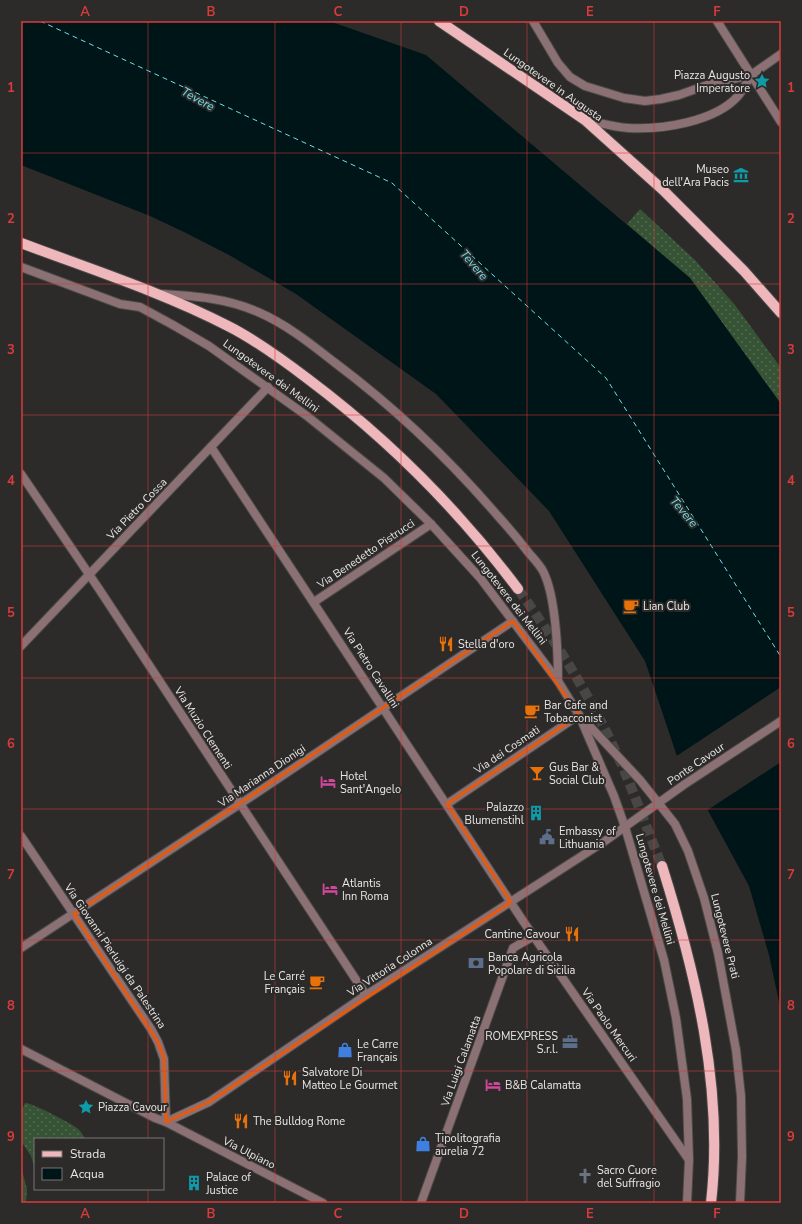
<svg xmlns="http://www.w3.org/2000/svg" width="802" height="1224" viewBox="0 0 802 1224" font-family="'Nunito Sans',sans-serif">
<defs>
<pattern id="grass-dots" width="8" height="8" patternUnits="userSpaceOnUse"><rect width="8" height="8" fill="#365335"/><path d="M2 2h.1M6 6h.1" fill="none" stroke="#536c52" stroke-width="1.8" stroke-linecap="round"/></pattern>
</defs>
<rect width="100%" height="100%" fill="#2d2b29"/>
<g fill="url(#grass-dots)">
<polygon points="640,209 695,260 735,305 781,368 781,404 690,278 627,224"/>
<path d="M25,1103C33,1103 70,1123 77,1128C81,1131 83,1135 85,1139H35V1169L31,1156L21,1141V1112Z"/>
<polygon points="21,1167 27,1189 26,1203 21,1203"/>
</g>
<polygon fill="#001517" points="21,21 329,21 426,55 690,278 781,404 781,1011 769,955 749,886 706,807 680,765 645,661 549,511 436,394 296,294 229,255 184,232 150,216 21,165"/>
<polygon fill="#2d2b29" points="781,687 781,762 706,811 678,766 675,757"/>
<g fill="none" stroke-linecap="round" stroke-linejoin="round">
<polyline stroke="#6fe0ec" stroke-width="1" stroke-dasharray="5 4" stroke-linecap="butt" points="40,21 392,183 606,378 781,657"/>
<path stroke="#494745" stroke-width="10" stroke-dasharray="10 5" stroke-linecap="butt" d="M518,589C559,646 596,705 624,770C637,801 649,834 662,866"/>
<defs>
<g id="minor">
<polyline points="533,21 558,63 570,77 585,86 624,98 645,101 661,99 679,95 710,84 751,75 781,54"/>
<polyline points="717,21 781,122"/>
<path d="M586,120C600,123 614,127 628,128C661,130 715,122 738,96C743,90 747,82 751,75"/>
<polyline points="21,267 120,304 140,307 173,325 209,346 307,416 384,478 431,524 481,579 558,681 579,715 614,796 625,827 664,960 676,1018 687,1099 689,1160 687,1203"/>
<path d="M161,294C195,296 226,298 258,312C286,324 311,344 334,362C394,407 448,458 497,515C508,527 518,539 528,552C533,558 539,564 543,571C556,596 558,653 558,681"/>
<polyline points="211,447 523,921 689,1160"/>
<polyline points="21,474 99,589 366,995"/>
<polyline points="314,602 431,524"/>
<polyline points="21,646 268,387"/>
<polyline points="583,719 640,780 675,824 688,851 704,898 718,953 736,1050 741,1096 742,1157 740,1203"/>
<polyline points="447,804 579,715"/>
<polyline points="21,836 151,1029 158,1042 164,1059 166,1122 323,1203"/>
<polyline points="21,948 249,798 513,621"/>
<polyline points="421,1203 513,948 534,936"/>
</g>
<polyline id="tertiary" points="21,1049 155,1118 166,1122 209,1102 366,995 605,841 685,784 781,721"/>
<g id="primary">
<polyline points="439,21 585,120 663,190 744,271 781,313"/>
<path d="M21,243C90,269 162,292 228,326C256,340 283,360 308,379C388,439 458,509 518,589"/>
<path d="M662,866C696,974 724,1089 711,1203"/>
</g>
</defs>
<use href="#minor" stroke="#4b4947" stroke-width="10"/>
<use href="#tertiary" stroke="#4b4947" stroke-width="10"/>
<use href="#primary" stroke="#4b4947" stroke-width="12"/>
<use href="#minor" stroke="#8b7174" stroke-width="8"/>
<use href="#tertiary" stroke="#8b7174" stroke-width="8"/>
<use href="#primary" stroke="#edb7bc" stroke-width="10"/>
</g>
<path fill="none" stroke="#e8590c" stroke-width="3" stroke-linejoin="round" d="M513,621L579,715L447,804L511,902L209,1102L166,1122L164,1059L158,1042L74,914Z"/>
<path fill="none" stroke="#d83b3b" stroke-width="1" stroke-opacity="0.55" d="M148,21V1139M275,21V1203M401,21V1203M527,21V1203M654,21V1203M21,153H781M21,284H781M21,415H781M21,546H781M21,678H781M21,809H781M21,940H781M21,1071H781M148,1189V1203"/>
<defs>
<symbol id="sight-bare" viewBox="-9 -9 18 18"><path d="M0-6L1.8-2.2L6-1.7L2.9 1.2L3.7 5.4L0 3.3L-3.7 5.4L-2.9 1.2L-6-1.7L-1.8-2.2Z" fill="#0f9aa8" stroke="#2d2b29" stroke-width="2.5" paint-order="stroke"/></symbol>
<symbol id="museum-bare" viewBox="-9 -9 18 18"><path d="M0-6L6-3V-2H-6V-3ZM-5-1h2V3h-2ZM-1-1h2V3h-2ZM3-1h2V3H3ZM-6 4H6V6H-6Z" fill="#0f9aa8" stroke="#2d2b29" stroke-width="2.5" paint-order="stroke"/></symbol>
<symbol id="cafe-bare" viewBox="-9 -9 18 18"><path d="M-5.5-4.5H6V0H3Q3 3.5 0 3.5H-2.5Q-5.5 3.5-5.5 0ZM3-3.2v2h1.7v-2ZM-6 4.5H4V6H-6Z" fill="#e8710a" stroke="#2d2b29" stroke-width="2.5" paint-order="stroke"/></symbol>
<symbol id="restaurant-bare" viewBox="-9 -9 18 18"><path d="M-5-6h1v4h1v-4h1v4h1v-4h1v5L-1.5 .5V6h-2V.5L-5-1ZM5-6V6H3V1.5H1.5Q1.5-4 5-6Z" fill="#e8710a" stroke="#2d2b29" stroke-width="2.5" paint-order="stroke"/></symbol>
<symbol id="bar-bare" viewBox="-9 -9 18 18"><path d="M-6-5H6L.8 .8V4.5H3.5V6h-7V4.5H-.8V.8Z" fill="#e8710a" stroke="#2d2b29" stroke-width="2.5" paint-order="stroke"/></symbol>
<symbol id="hotel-bare" viewBox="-9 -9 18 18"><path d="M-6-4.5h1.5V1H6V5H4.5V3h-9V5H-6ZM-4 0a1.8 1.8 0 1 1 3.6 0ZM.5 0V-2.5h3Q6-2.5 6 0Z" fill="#d1479c" stroke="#2d2b29" stroke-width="2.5" paint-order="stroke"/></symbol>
<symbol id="building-bare" viewBox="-9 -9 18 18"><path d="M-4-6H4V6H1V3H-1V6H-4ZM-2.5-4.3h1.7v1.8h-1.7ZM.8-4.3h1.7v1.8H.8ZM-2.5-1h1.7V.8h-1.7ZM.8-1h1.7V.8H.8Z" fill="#0f9aa8" stroke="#2d2b29" stroke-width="2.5" paint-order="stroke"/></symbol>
<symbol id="civic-bare" viewBox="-9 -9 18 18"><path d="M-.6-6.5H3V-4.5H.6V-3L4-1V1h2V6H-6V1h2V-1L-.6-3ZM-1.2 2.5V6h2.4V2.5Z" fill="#5c6f8a" stroke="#2d2b29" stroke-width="2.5" paint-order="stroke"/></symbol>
<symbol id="bank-bare" viewBox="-9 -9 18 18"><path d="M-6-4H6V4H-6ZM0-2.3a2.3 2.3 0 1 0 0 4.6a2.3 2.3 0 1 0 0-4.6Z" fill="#5c6f8a" stroke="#2d2b29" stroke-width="2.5" paint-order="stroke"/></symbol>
<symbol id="office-bare" viewBox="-9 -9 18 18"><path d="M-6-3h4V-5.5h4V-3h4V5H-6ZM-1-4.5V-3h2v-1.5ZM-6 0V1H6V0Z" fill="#5c6f8a" stroke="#2d2b29" stroke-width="2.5" paint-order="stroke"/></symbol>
<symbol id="shop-bare" viewBox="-9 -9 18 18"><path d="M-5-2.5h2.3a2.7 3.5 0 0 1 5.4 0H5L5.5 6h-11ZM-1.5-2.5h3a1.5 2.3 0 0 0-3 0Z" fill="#3f7fe0" stroke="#2d2b29" stroke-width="2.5" paint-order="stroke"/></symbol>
<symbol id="church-bare" viewBox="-9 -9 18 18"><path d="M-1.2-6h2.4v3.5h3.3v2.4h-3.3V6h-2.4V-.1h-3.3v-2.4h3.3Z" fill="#6b7280" stroke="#2d2b29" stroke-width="2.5" paint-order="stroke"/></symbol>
</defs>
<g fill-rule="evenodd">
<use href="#sight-bare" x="751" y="70" width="22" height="22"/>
<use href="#museum-bare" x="730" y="164" width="22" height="22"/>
<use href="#cafe-bare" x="620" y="595" width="22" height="22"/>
<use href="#restaurant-bare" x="435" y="633" width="22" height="22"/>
<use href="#cafe-bare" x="521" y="700" width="22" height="22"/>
<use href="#bar-bare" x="526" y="762" width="22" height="22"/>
<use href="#hotel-bare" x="317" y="771" width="22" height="22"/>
<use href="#building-bare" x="525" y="802" width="22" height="22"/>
<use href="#civic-bare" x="536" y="826" width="22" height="22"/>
<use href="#hotel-bare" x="319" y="878" width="22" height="22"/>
<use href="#restaurant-bare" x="561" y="923" width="22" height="22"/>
<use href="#bank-bare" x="465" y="952" width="22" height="22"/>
<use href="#cafe-bare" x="306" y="971" width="22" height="22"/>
<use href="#office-bare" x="559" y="1031" width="22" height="22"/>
<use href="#shop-bare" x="334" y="1039" width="22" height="22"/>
<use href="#restaurant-bare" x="279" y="1067" width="22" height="22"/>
<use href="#hotel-bare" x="482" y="1074" width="22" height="22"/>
<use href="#sight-bare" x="75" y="1096" width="22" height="22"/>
<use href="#restaurant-bare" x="230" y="1110" width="22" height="22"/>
<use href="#shop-bare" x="412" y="1133" width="22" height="22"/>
<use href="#church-bare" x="574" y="1165" width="22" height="22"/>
<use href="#building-bare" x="183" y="1172" width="22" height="22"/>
</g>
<g text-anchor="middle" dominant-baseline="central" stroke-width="4" stroke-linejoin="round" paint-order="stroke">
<g font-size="11" fill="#e9e7e6" stroke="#2d2b29" text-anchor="start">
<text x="750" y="75" text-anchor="end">Piazza Augusto<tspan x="750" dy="13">Imperatore</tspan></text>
<text x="729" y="169" text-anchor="end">Museo<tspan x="729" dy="13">dell'Ara Pacis</tspan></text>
<text x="643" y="606">Lian Club</text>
<text x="458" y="644">Stella d'oro</text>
<text x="544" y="705">Bar Cafe and<tspan x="544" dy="13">Tobacconist</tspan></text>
<text x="549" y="767">Gus Bar &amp;<tspan x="549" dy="13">Social Club</tspan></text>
<text x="340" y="776">Hotel<tspan x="340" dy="13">Sant'Angelo</tspan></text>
<text x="524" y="807" text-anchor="end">Palazzo<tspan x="524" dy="13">Blumenstihl</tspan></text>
<text x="559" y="831">Embassy of<tspan x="559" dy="13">Lithuania</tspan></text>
<text x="342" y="883">Atlantis<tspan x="342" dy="13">Inn Roma</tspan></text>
<text x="560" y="934" text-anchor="end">Cantine Cavour</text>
<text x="488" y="957">Banca Agricola<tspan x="488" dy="13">Popolare di Sicilia</tspan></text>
<text x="305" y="976" text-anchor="end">Le Carré<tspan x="305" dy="13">Français</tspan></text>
<text x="558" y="1036" text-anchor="end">ROMEXPRESS<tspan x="558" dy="13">S.r.l.</tspan></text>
<text x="357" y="1044">Le Carre<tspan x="357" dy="13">Français</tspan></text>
<text x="302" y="1072">Salvatore Di<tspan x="302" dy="13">Matteo Le Gourmet</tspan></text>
<text x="505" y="1085">B&amp;B Calamatta</text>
<text x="98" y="1107">Piazza Cavour</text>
<text x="253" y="1121">The Bulldog Rome</text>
<text x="435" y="1138">Tipolitografia<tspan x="435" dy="13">aurelia 72</tspan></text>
<text x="597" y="1170">Sacro Cuore<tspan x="597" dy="13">del Suffragio</tspan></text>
<text x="206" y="1177">Palace of<tspan x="206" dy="13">Justice</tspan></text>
</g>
<g font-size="11" fill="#e9e7e6" stroke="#2d2b29">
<text transform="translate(553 85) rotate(35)">Lungotevere in Augusta</text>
<text transform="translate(271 376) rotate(36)">Lungotevere dei Mellini</text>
<text transform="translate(137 509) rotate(-46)">Via Pietro Cossa</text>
<text transform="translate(366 554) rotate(-34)">Via Benedetto Pistrucci</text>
<text transform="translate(509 598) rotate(52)">Lungotevere dei Mellini</text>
<text transform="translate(371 668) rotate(57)">Via Pietro Cavallini</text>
<text transform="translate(203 728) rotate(57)">Via Muzio Clementi</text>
<text transform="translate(507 750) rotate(-34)">Via dei Cosmati</text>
<text transform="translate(696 764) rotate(-34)">Ponte Cavour</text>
<text transform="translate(262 776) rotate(-34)">Via Marianna Dionigi</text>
<text transform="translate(655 889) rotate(74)">Lungotevere dei Mellini</text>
<text transform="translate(725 936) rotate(76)">Lungotevere Prati</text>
<text transform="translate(115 956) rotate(56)">Via Giovanni Pierluigi da Palestrina</text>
<text transform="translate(390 967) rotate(-33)">Via Vittoria Colonna</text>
<text transform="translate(609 1025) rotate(55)">Via Paolo Mercuri</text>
<text transform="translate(461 1061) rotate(-70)">Via Luigi Calamatta</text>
<text transform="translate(249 1153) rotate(27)">Via Ulpiano</text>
</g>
<g font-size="12" font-style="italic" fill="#6fe0ec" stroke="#2d2b29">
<text transform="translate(198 99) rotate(29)">Tevere</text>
<text transform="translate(474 265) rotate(50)">Tevere</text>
<text transform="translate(684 512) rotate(50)">Tevere</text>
</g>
</g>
<rect width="802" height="1224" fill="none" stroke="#2d2b29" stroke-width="44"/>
<rect x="34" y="1138" width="130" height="52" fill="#2d2b29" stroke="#787675"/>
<rect x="42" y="1151" width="20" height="6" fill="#edb7bc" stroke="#787675"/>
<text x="70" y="1158" font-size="12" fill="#e9e7e6">Strada</text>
<rect x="42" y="1168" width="20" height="12" fill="#001517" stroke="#787675"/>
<text x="70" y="1178" font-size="12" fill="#e9e7e6">Acqua</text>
<rect x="22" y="22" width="758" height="1180" fill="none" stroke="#d83b3b" stroke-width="1.5"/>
<g font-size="13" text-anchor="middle" font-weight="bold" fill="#d83b3b">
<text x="85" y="16">A</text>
<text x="211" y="16">B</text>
<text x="338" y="16">C</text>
<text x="464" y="16">D</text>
<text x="590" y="16">E</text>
<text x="717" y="16">F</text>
<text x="11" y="92">1</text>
<text x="791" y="92">1</text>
<text x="11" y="223">2</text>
<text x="791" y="223">2</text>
<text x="11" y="354">3</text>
<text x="791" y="354">3</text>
<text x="11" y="485">4</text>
<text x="791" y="485">4</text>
<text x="11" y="617">5</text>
<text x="791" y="617">5</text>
<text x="11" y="748">6</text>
<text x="791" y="748">6</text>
<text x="11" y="879">7</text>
<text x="791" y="879">7</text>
<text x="11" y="1010">8</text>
<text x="791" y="1010">8</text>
<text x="11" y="1141">9</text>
<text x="791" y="1141">9</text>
<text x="85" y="1218">A</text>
<text x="211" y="1218">B</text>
<text x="338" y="1218">C</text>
<text x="464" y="1218">D</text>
<text x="590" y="1218">E</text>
<text x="717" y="1218">F</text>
</g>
</svg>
